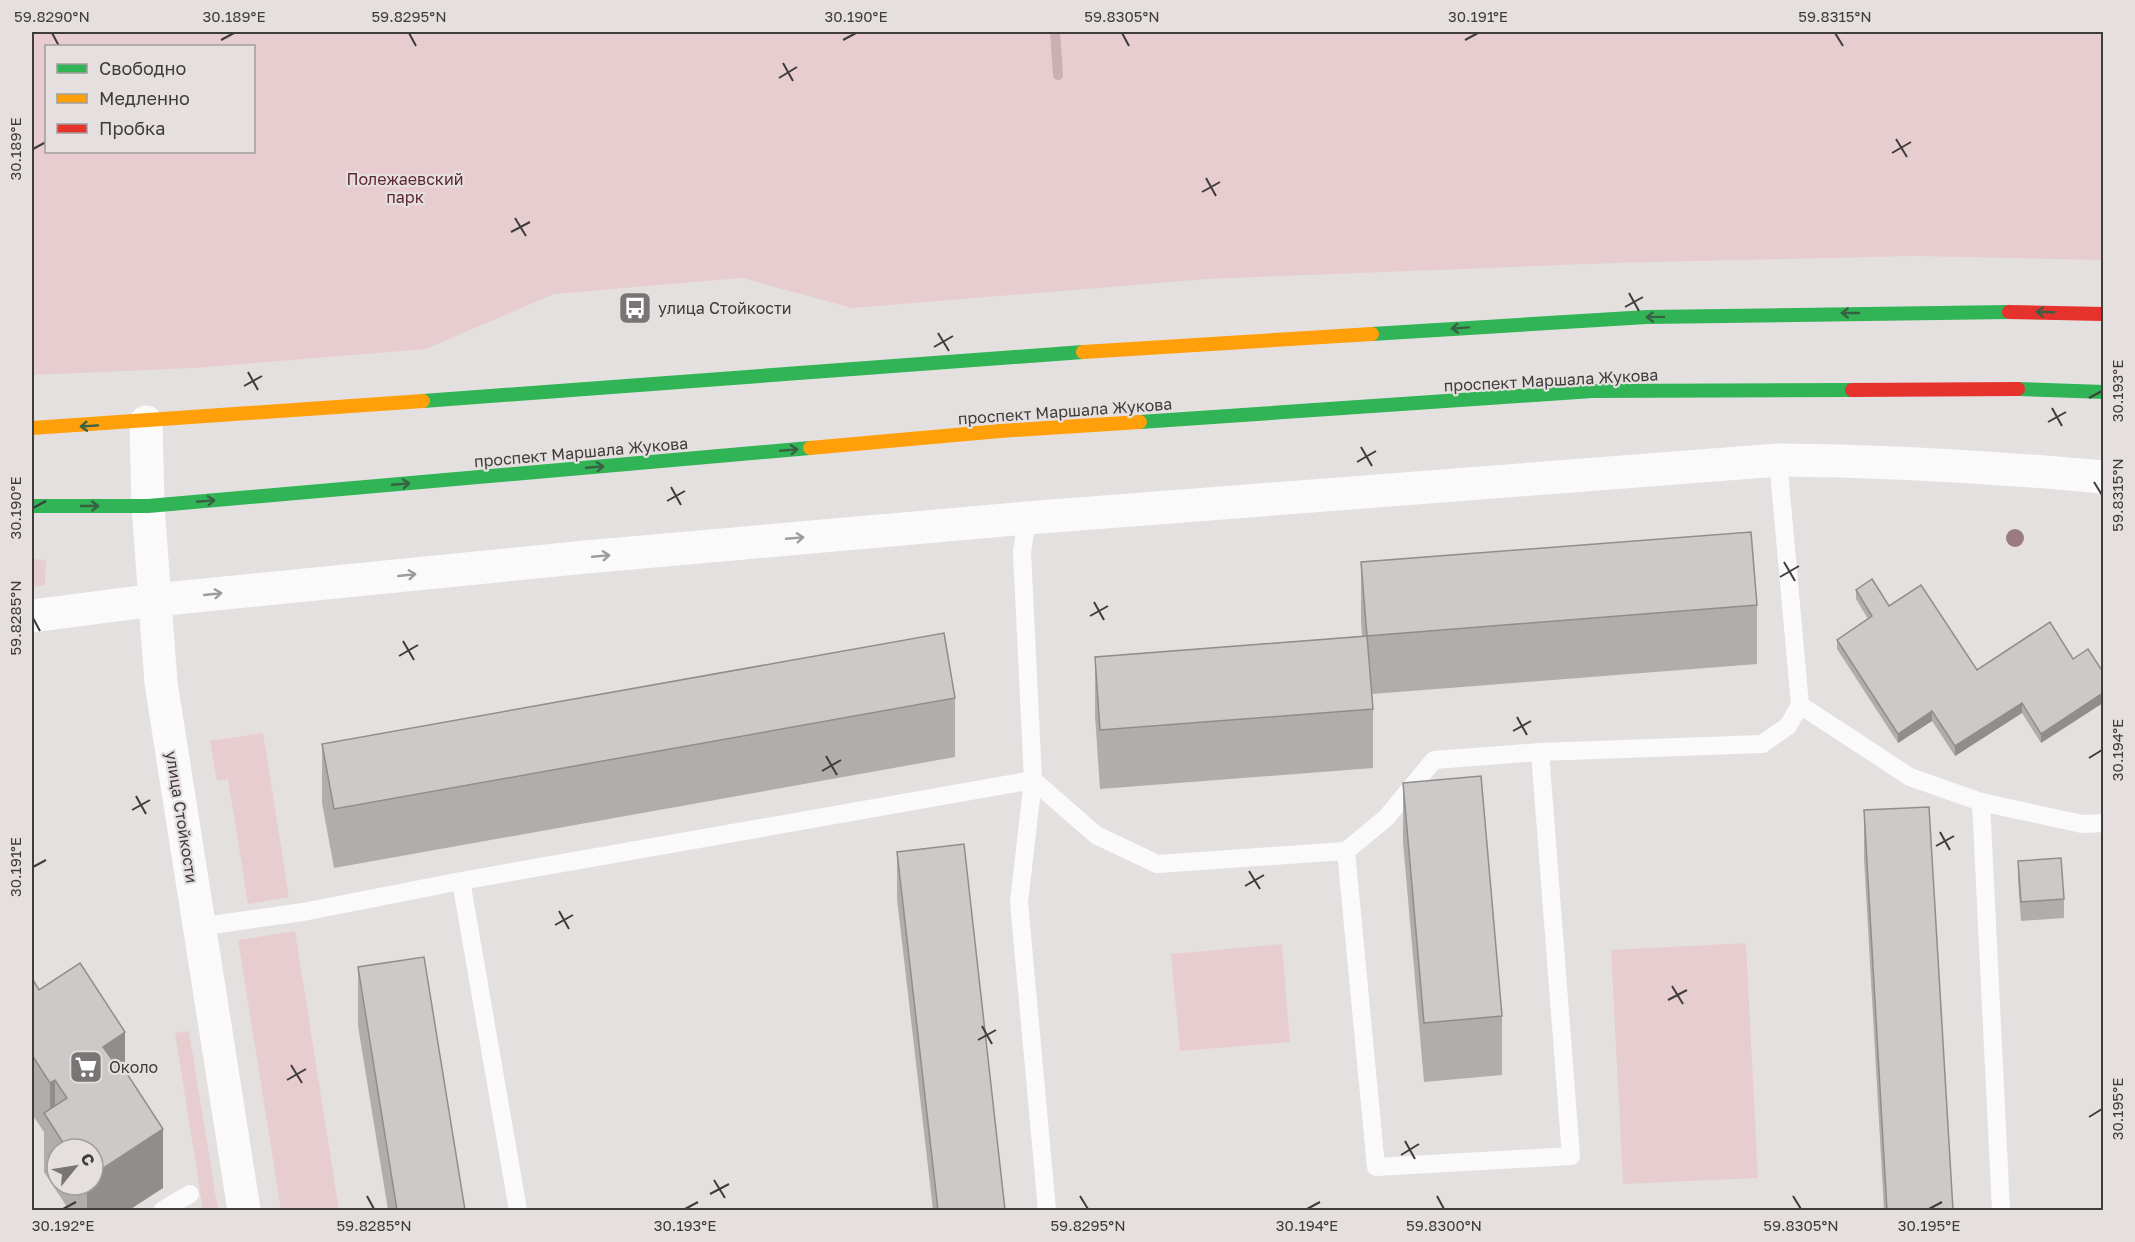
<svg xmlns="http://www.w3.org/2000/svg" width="2135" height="1242" viewBox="0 0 2135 1242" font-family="'Golos Text',sans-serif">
<rect width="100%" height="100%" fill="#e5e0e0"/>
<g fill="#e7cdd0" fill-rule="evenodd">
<path d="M32,32H2103V260L1914,256L1613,263L1208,279L852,308L742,278L554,294L426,349L194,368L32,375ZM254,46V152H46V46Z"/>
<polygon points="32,559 46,560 45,585 32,587"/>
<polygon points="263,733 289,897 248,904 228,779 217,781 210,741"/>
<polygon points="295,931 339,1210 281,1210 238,940"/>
<polygon points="1746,943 1758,1178 1623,1184 1611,950"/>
<polygon points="1282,944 1290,1042 1180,1051 1171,954"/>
<polygon points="189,1031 218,1210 203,1210 175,1033"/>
</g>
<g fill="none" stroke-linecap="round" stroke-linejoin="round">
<polyline stroke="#cdafb2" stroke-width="10" points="1055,32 1058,75"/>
<g stroke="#fbfafa" stroke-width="18">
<polyline points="1778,460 1800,705"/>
<polyline points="1027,518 1022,552 1033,780 1096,835 1157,864 1346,851 1386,818 1434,760 1540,752 1762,744 1788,726 1800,705 1910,777 1981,802 2082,824 2104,823"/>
<polyline points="1981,802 2001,1210"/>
<polyline points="1346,851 1376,1167 1571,1156 1540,752"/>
<polyline points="198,927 303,912 461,881"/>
<polyline points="163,1210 190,1194"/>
<polyline points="518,1210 461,881 1033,780 1019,902 1047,1210"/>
</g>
<g stroke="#fbfafa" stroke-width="33">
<polyline points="146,422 148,506 161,683 244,1210"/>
<path d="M32,616L155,600L586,557L1027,518L1778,460C1888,461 1994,467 2104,477"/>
</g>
<g stroke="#30b455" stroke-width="14">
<polyline points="1372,334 1647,317 2009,312"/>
<polyline points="2018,389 2104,392"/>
<polyline points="423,401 1083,352"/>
<polyline points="1140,422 1592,391 1852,390"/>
<polyline points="32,506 148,506 810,448"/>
</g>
<g stroke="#ff9f0a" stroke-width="14">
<polyline points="1083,352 1372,334"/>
<polyline points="32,428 423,401"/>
<polyline points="810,448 1000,431 1140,422"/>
</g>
<g stroke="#e5322d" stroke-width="14">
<polyline points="2009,312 2104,314"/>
<polyline points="1852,390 2018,389"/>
</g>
</g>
<circle fill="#9b7a80" cx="2015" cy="538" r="9"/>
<g fill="#b0adad" fill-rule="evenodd">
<polygon points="1361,562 1757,605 1757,664 1372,694 1373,709 1373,768 1100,789 1095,716 1095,657 1362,636 1361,621"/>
<polygon points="1856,590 1889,606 1977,670 2050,622 2041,743 2022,713 1955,756 1932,721 1898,743 1837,649 1837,640 1868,619 1856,599"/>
<polygon points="955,698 955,757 334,868 322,803 322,744"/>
<polygon points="1403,783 1502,1016 1502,1075 1424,1082 1403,842"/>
<polygon points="1864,810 1953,1210 1884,1210 1864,858"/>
<polygon points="897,852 1005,1210 933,1210 897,899"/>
<polygon points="2018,861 2064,899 2064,918 2021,921 2018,880"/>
<polygon points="358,967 465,1210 388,1210 358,1026"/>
<path d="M32,978L39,990L125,1071L163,1188L129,1210H69L44,1172V1132L32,1114ZM57,1149H93V1185H57Z"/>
</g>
<g fill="#908d8d">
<polygon points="2103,693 2103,703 2041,743 2041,734"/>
<polygon points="2022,703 2022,713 1955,756 1955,746"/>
<polygon points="1932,711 1932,721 1898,743 1898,734"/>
<polygon points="125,1032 125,1091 103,1047"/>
<polygon points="55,1080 55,1130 50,1123 50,1083"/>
<polygon points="163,1129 163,1188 129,1210 87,1210 87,1185 93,1185 93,1175"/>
</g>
<g fill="#cdc9c9" stroke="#908d8d" stroke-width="1.5">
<polygon points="1751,532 1757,605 1367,636 1373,709 1100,730 1095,657 1367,636 1361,562"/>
<polygon points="1872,579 1889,606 1921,585 1977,670 2050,622 2073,659 2088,649 2103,672 2103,693 2041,734 2022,703 1955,746 1932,711 1898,734 1837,640 1872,616 1856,590"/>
<polygon points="944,633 955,698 334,809 322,744"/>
<polygon points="1481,776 1502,1016 1424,1023 1403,783"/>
<polygon points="1929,807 1953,1210 1887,1210 1864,810"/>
<polygon points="964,844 1005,1210 938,1210 897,852"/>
<polygon points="2061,858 2064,899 2021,902 2018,861"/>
<polygon points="424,957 465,1210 397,1210 358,967"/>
<polygon points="80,963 125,1032 103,1047 116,1065 120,1063 163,1129 93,1175 93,1149 67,1149 44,1113 67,1098 55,1080 50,1083 32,1055 32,978 39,990"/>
</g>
<defs><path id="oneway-shaft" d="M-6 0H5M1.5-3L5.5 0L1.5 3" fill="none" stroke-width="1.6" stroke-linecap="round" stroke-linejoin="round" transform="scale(1.5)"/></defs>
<g stroke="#3a6044">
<use href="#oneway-shaft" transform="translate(2045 312) rotate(-178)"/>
<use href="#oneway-shaft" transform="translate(1850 313) rotate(180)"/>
<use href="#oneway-shaft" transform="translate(1655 317) rotate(179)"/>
<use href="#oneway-shaft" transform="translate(1460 328) rotate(176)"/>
<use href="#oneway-shaft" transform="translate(89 426) rotate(176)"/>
<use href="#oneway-shaft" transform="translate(789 450) rotate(-5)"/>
<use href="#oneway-shaft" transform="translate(595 467) rotate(-5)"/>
<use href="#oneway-shaft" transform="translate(401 484) rotate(-5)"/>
<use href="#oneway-shaft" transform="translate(206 501) rotate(-5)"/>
<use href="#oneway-shaft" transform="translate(90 506)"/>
</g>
<g stroke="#9d9b9b">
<use href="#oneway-shaft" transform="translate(795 538) rotate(-5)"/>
<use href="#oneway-shaft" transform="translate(601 556) rotate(-5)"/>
<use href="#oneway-shaft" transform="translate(407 575) rotate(-6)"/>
<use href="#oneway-shaft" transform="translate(213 594) rotate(-6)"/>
</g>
<path fill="none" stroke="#3f3c3c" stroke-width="2" d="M52,33L59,46M409,33L416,46M1122,33L1129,46M1835,33L1843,46M221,40L234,33M843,40L856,33M1465,40L1478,33M783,63L793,81M779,78L797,67M1896,139L1907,157M33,149L46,142M1892,153L1911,142M1206,178L1216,196M1202,192L1220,182M515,218L526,236M511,232L530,222M1629,293L1639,311M1625,307L1643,297M938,333L949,351M934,347L953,336M248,372L258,390M244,386L262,376M2089,398L2102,391M2052,408L2062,426M2048,422L2066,412M1361,447L1372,466M1357,462L1376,451M2094,482L2102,495M671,487L681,505M667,501L685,491M33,508L46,501M1784,562L1795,581M1780,577L1799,566M1094,602L1104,620M1090,616L1108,606M33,618L40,631M403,641L414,660M399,656L418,645M1517,717L1527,735M1513,731L1531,721M826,756L837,775M2089,758L2102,750M822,771L841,760M136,796L146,814M132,810L150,800M1940,832L1950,850M1936,846L1954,836M33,867L46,860M1249,871L1260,889M1245,886L1264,875M559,911L569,929M555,925L573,915M1672,986L1683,1004M1668,1000L1687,990M982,1026L992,1044M978,1040L996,1030M291,1065L302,1083M287,1080L306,1069M2089,1117L2102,1109M1405,1141L1415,1159M1401,1155L1419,1144M714,1180L725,1198M710,1194L729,1184M367,1196L374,1209M1080,1196L1088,1209M1437,1196L1444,1209M1793,1196L1801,1209M63,1209L76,1202M685,1209L698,1202M1307,1209L1320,1202M1929,1209L1942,1202"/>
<defs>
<symbol id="bus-square" viewBox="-11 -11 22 22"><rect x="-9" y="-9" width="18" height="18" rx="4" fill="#797575" stroke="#e6dfdf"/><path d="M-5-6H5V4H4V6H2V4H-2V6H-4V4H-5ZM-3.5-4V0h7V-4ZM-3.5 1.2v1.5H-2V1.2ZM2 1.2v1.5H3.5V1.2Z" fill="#fff"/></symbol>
<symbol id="supermarket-square" viewBox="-11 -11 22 22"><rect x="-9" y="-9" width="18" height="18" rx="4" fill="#797575" stroke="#e6dfdf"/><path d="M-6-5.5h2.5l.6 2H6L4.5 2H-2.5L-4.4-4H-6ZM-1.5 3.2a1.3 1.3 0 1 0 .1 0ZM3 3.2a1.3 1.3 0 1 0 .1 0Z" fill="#fff"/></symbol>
</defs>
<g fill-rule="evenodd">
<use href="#bus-square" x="616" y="289" width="38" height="38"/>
<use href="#supermarket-square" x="67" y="1048" width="38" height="38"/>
</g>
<g text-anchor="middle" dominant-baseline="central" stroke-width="4.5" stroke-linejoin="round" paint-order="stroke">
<g font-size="16" fill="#5e2731" stroke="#e6dfdf">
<text x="405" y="179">Полежаевский<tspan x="405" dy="18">парк</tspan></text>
</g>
<g font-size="16" fill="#3f3c3c" stroke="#e6dfdf" text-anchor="start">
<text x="658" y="308">улица Стойкости</text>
<text x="109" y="1067">Около</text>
</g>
<g font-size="16" fill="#3f3c3c" stroke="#e6dfdf">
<text transform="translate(1551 380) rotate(-3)">проспект Маршала Жукова</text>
<text transform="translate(1065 411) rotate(-4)">проспект Маршала Жукова</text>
<text transform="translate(581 452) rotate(-5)">проспект Маршала Жукова</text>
<text transform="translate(182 817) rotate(81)">улица Стойкости</text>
</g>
</g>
<rect width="2135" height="1242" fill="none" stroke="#e6dfdf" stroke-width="66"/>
<rect x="45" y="45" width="210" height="108" fill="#e6dfdf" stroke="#a39e9e" stroke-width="1.5"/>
<rect x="57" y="64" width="30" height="9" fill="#30b455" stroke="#a39e9e" stroke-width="1.5"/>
<text x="99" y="75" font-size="18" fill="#3f3c3c">Свободно</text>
<rect x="57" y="94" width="30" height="9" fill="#ff9f0a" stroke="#a39e9e" stroke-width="1.5"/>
<text x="99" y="105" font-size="18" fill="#3f3c3c">Медленно</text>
<rect x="57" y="124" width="30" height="9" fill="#e5322d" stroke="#a39e9e" stroke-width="1.5"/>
<text x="99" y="135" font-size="18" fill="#3f3c3c">Пробка</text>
<g transform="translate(75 1167) rotate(60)"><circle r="28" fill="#e6dfdf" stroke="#a39e9e" stroke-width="1.5"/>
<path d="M0-4.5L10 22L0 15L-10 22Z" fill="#797575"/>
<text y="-9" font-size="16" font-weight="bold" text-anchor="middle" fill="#3f3c3c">С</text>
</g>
<rect x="33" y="33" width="2069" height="1176" fill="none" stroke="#3f3c3c" stroke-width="2"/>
<g font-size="15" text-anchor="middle" fill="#3f3c3c">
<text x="52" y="22">59.8290°N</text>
<text x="234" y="22">30.189°E</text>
<text x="409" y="22">59.8295°N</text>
<text x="856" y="22">30.190°E</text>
<text x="1122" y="22">59.8305°N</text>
<text x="1478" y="22">30.191°E</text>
<text x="1835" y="22">59.8315°N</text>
<text transform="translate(16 149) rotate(-90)" y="5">30.189°E</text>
<text transform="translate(2118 391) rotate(-90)" y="5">30.193°E</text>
<text transform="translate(2118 495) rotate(-90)" y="5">59.8315°N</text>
<text transform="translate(16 508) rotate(-90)" y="5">30.190°E</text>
<text transform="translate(16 618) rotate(-90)" y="5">59.8285°N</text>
<text transform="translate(2118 750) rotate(-90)" y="5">30.194°E</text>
<text transform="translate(16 867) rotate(-90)" y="5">30.191°E</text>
<text transform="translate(2118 1109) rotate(-90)" y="5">30.195°E</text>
<text x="63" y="1231">30.192°E</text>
<text x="374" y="1231">59.8285°N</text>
<text x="685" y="1231">30.193°E</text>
<text x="1088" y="1231">59.8295°N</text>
<text x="1307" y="1231">30.194°E</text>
<text x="1444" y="1231">59.8300°N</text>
<text x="1801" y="1231">59.8305°N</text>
<text x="1929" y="1231">30.195°E</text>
</g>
</svg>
